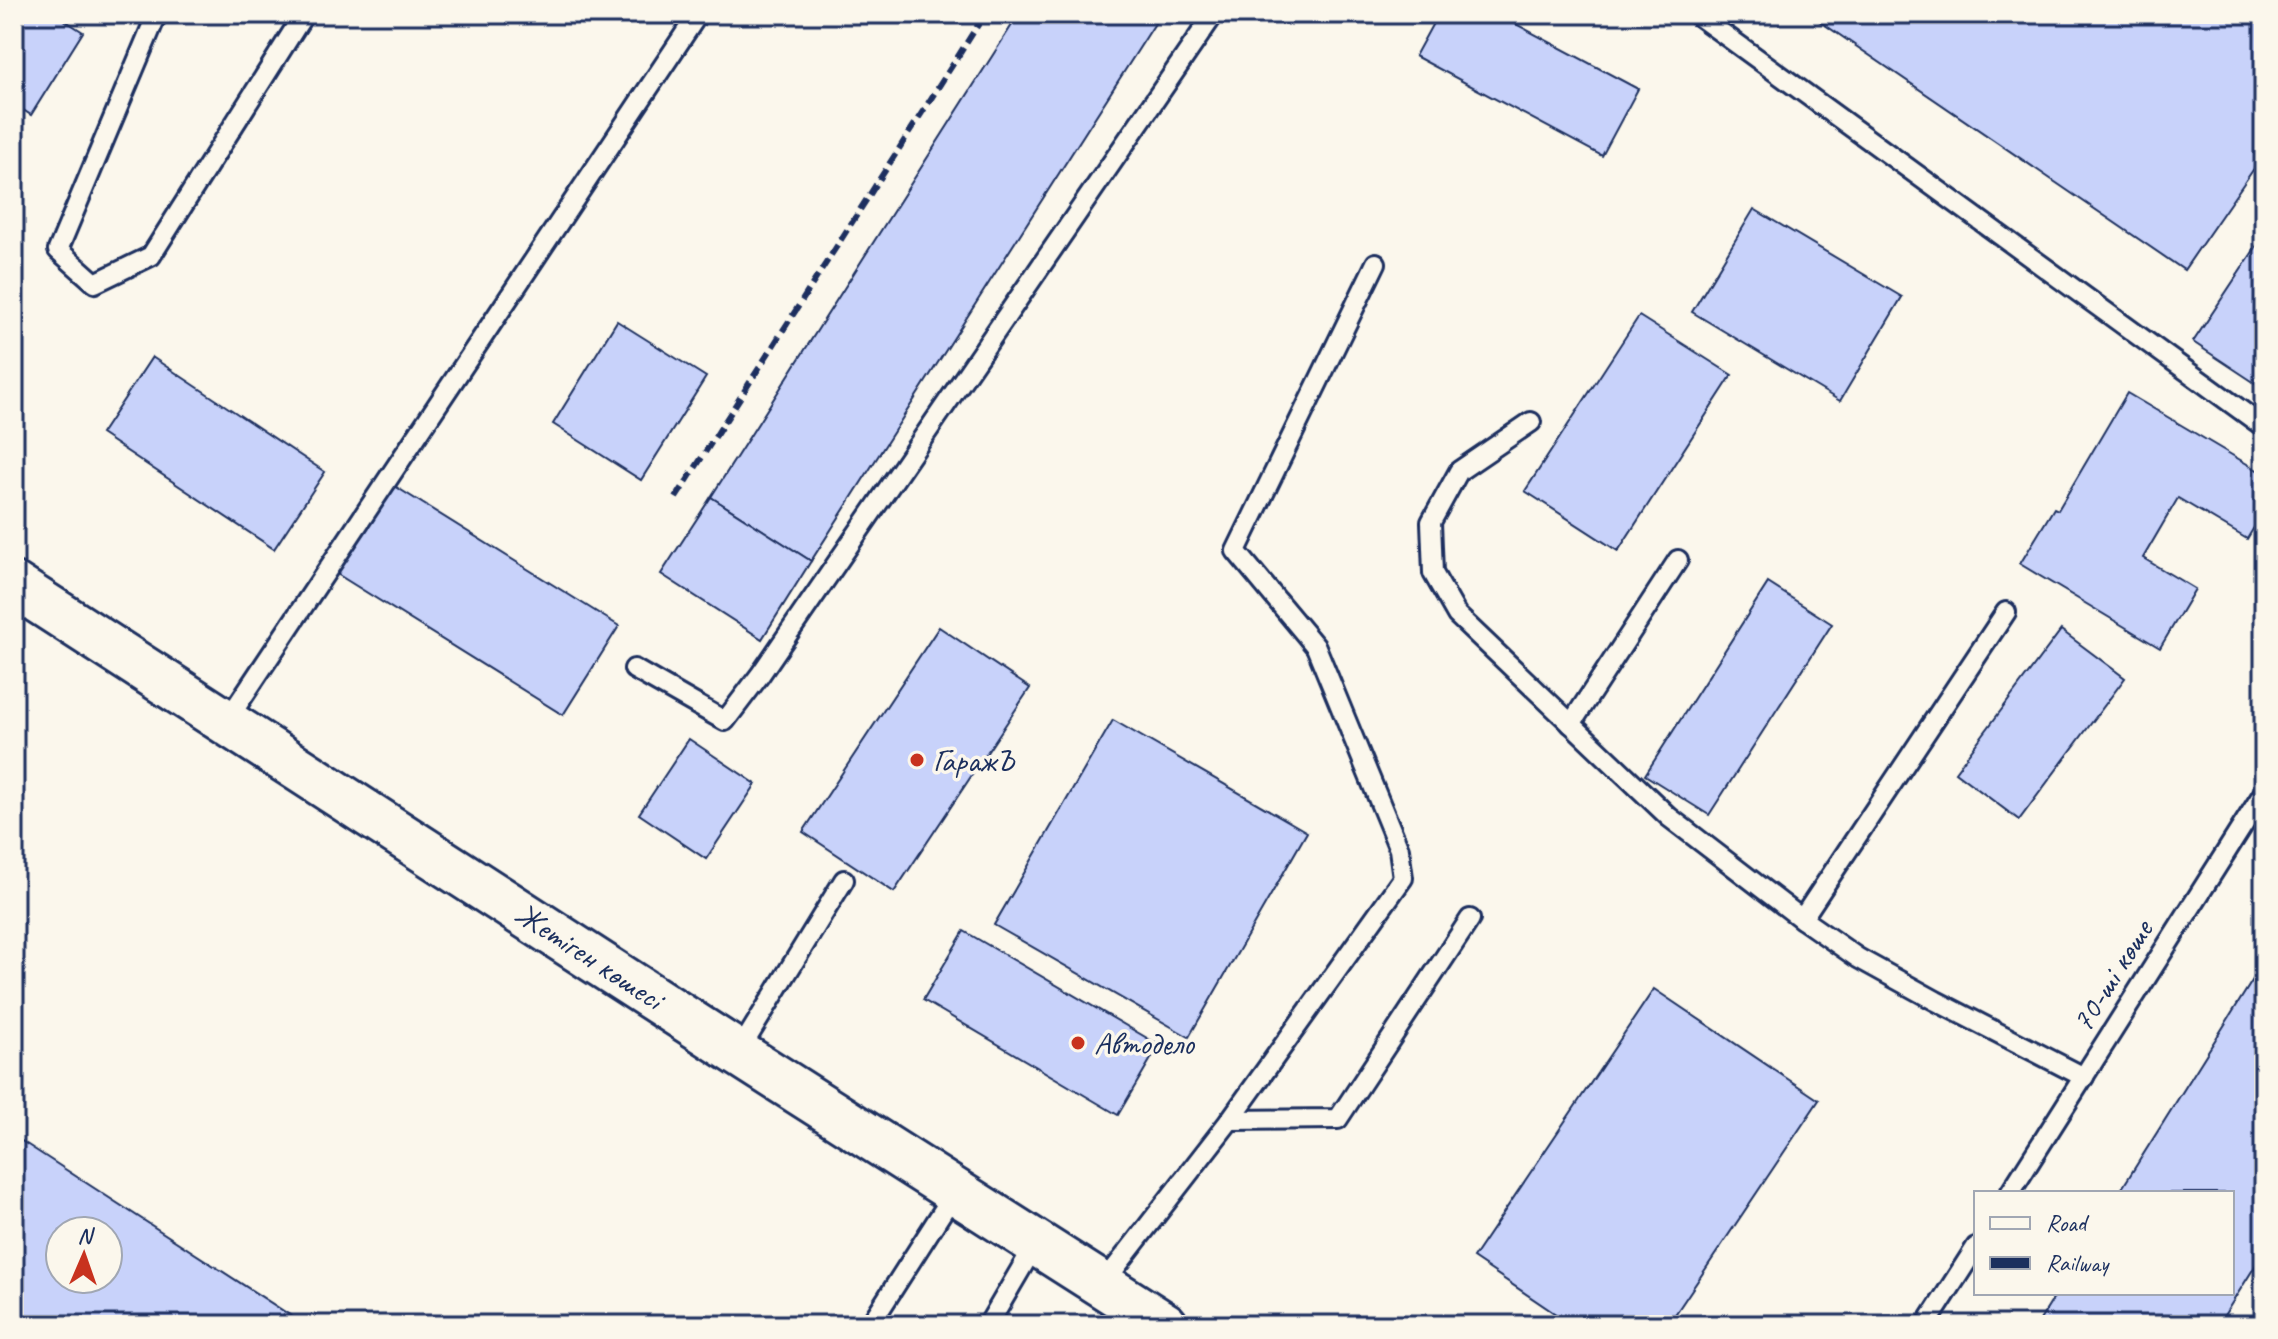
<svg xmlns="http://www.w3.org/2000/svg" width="2278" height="1339" viewBox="0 0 2278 1339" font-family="Caveat,sans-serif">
<rect width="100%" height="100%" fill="#fbf7ec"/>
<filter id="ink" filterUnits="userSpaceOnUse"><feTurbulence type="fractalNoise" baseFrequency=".0125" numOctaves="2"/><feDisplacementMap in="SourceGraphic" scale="16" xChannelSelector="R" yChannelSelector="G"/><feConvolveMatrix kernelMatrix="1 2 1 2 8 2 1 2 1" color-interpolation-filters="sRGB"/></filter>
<g filter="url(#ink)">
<g fill="#c8d2fa" stroke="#1b2f5e" stroke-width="2" fill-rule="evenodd">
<polygon points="14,14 55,14 83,32 31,115 14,104"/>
<polygon points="1019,14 1161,14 811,561 711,497"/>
<polygon points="1438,14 1497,14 1638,89 1602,156 1415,56"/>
<polygon points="1809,14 2264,14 2264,154 2184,270"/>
<polygon points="1754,209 1902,297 1840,401 1692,312"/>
<polygon points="2264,235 2264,389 2193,342"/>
<polygon points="1639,316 1732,375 1618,551 1525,491"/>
<polygon points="617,321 706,377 641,480 553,424"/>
<polygon points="152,357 325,472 274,549 101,434"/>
<polygon points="2127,393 2264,474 2264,511 2247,539 2178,498 2143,558 2195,589 2160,648 2020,564 2054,508 2058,510"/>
<polygon points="393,485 619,626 563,715 337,574"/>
<polygon points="711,497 811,561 762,639 661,574"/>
<polygon points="1768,583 1832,624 1709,815 1645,775"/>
<polygon points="939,627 1030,688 894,892 803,832"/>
<polygon points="2061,630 2125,678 2019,820 1955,772"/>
<polygon points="1113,720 1307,832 1189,1037 994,925"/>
<polygon points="689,739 756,784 706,859 639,814"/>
<polygon points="964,931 1159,1045 1118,1115 923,1000"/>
<polygon points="2264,962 2264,1252 2218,1325 2037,1325 2057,1293 2232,1293 2232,1193 2119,1193"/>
<polygon points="1654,989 1819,1100 1668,1325 1572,1325 1473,1258"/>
<path d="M14,1136L305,1325H14ZM60,1231H108V1279H60Z"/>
</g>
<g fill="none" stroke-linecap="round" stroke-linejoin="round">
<defs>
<g id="lane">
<polyline points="157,14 58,250 95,283 151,256 304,14"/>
<polyline points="1696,14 2264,427"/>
<polyline points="1531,422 1459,471 1431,522 1433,573 1457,615 1669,817 1802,919 1858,958 1936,1001 2084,1077"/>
<polyline points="634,669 725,721 760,675 1214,14"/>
<polyline points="226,722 698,14"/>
<polyline points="1571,724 1678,560"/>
<polyline points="1802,919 2006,612"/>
<polyline points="738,1053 844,880"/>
<polyline points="1230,1120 1338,1119 1470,919"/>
<polyline points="2010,1193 2264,792"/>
<polyline points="1102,1285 1230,1120 1403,878 1399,849 1316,647 1236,551 1376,263"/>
<polyline points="870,1325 955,1192"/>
<polyline points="988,1325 1036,1243"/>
<polyline points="1926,1325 1976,1247"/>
</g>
<polyline id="secondary" points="14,585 738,1053 1165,1325"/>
</defs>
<use href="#lane" stroke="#1b2f5e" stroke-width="24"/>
<use href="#secondary" stroke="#1b2f5e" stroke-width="50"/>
<use href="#lane" stroke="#fbf7ec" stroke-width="18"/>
<use href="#secondary" stroke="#fbf7ec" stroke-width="44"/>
<polyline stroke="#1b2f5e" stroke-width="6" stroke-dasharray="12 6" stroke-linecap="butt" points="676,498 985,14"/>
</g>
</g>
<g fill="#c8321e" stroke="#fbf7ec" stroke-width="3">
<circle cx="917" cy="760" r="8"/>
<circle cx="1078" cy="1043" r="8"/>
</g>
<g text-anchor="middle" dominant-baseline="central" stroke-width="7" stroke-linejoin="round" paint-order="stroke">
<g font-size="32" fill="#1b2f5e" stroke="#fbf7ec" text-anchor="start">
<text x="933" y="760">ГаражЪ</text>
<text x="1094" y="1043">Автодело</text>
</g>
<g font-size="32" fill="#1b2f5e" stroke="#fbf7ec">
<text transform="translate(589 956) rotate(33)">Жетіген көшесі</text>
<text transform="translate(2112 976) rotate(-58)">70-ші көше</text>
</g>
</g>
<rect width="2278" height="1339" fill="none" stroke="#fbf7ec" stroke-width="48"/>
<rect x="24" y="24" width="2230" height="1291" fill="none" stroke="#1b2f5e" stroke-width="3" filter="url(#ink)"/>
<rect x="1974" y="1191" width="260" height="104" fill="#fbf7ec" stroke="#a1a7b3" stroke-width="2"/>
<rect x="1990" y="1217" width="40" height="12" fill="#fbf7ec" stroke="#a1a7b3" stroke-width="2"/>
<text x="2046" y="1231" font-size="24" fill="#1b2f5e">Road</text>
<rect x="1990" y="1257" width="40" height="12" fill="#1b2f5e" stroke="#a1a7b3" stroke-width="2"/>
<text x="2046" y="1271" font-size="24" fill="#1b2f5e">Railway</text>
<g transform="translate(84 1255) rotate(2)"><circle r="38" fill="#fbf7ec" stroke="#a1a7b3" stroke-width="2"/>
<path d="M0-6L14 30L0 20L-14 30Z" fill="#c8321e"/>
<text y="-12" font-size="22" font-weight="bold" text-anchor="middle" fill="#1b2f5e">N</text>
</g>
</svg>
